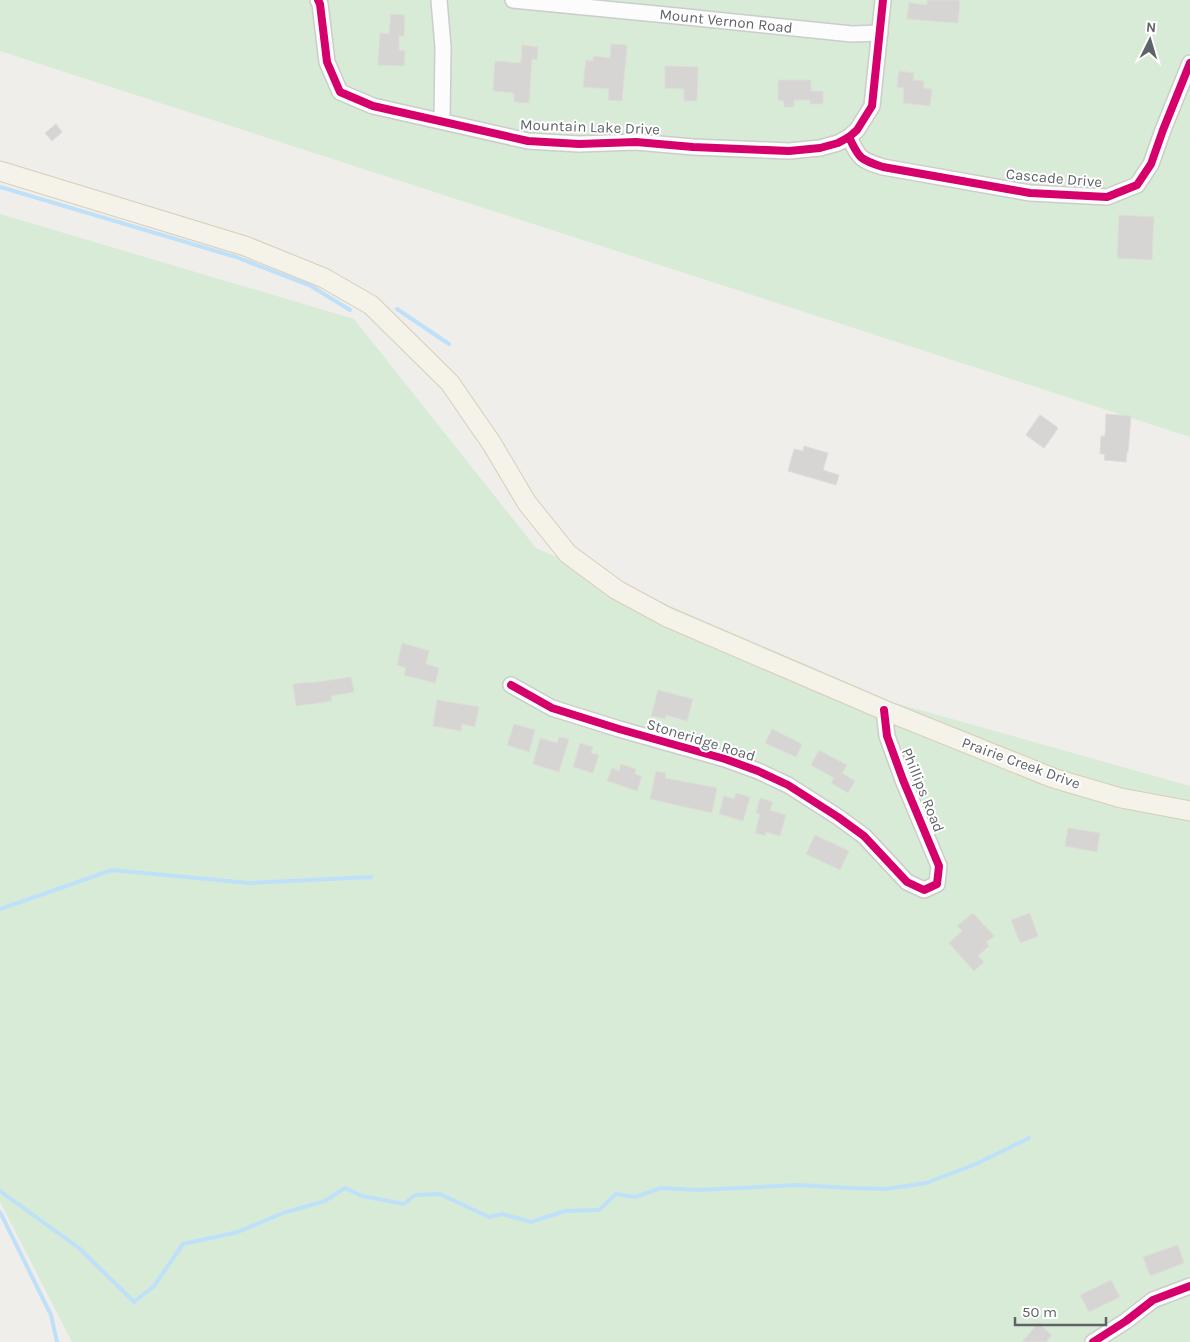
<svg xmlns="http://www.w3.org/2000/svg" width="1190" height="1342" viewBox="0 0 1190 1342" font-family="Karla,sans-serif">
<rect width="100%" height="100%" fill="#efeeea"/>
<g fill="#d8ebd6">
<polygon points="0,0 1190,0 1190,437 0,51"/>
<polygon points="0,214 354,319 536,548 895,703 1190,786 1190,1342 72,1342 0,1202"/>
</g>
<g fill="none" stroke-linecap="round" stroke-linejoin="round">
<g stroke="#bfe0f9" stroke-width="4">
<polyline points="0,187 236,257 311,286 350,310"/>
<polyline points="397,309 449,344"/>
<polyline points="0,909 112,870 249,883 371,877"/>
<polyline points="0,1191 79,1248 134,1302 154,1286 183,1244 238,1232 283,1213 325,1201 345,1188 362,1196 404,1204 415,1195 440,1194 489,1217 502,1214 531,1222 565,1211 599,1210 616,1194 635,1197 661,1188 698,1190 799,1185 850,1188 886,1189 926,1183 976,1164 1029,1138"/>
<polyline points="0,1212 51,1315 57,1342"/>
</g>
</g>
<g fill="#d6d5d3" stroke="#deddd9">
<polygon points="927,0 960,0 958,23 907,19 909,3 927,5"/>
<polygon points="391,14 405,15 404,36 399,36 399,50 405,51 404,66 378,65 380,33 389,34"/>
<polygon points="611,44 627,45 622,101 608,100 609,89 583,87 586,60 593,61 593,56 610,58"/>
<polygon points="522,45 538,47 537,60 532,59 529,103 514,102 514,93 493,91 495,61 521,63"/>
<polygon points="665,66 698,67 697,101 684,101 684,89 665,88"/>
<polygon points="899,71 914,73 913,80 924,81 923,88 932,89 930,106 903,103 904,88 897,87"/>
<polygon points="778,80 811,80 811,91 823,91 823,104 810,104 810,100 794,100 794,107 784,107 784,101 778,100"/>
<polygon points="56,124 62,132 52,141 45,133"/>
<polygon points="1119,215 1154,217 1152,260 1117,258"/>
<polygon points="1106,414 1131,416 1128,452 1127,452 1126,462 1104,460 1105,454 1100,454 1101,436 1105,436"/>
<polygon points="1040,415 1058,428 1044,448 1026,435"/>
<polygon points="1040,415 1058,428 1044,448 1026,435"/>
<polygon points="804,446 828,453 823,470 839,475 836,485 788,471 794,449 803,451"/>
<polygon points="402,643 429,651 426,664 439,668 435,683 404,675 406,668 397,665"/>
<polygon points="351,677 354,692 331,696 332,701 296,706 293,684 310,682 310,683"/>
<polygon points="658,690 693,699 687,721 666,715 665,719 651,716"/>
<polygon points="437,700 479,707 475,727 462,724 461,731 433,726"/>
<polygon points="514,724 535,730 529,752 507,745"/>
<polygon points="772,729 802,744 796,757 765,743"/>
<polygon points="559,737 569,739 559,772 533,764 540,738 557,743"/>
<polygon points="580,743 593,747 591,753 599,755 593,773 573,767"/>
<polygon points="819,750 847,765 842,773 855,781 848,793 831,783 834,778 811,765"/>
<polygon points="621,764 636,769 635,774 642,776 637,791 607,781 612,768 619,771"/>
<polygon points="656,771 666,773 665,778 717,788 712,813 650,799"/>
<polygon points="736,793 750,797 743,821 719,814 724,796 734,799"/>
<polygon points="760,798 773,802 770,810 786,815 780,836 766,832 765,836 755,833 760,814 756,813"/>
<polygon points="1068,828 1100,833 1097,852 1065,846"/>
<polygon points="815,835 849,851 840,870 806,854"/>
<polygon points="973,913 994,936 986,942 989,946 978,956 984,962 974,971 949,943 962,931 957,926"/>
<polygon points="1030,913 1038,936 1020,943 1011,920"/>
<polygon points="1178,1245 1184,1263 1150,1276 1143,1257"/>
<polygon points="1111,1280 1120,1297 1089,1312 1080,1295"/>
<polygon points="1038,1323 1052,1335 1046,1342 1022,1342"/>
</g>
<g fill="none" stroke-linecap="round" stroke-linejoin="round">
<defs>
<g id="minor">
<polyline points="318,0 320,4 327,62 340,92 373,106 528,141 579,144 636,142 693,147 789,151 820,148 838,143 849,137 857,130 872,106 883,0"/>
<polyline points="439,0 443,47 442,121"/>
<polyline points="513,0 677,16 852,34 880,33"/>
<path d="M849,137C859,159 861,160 883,167L1030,193L1107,197L1137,185L1151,164L1163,130L1190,63"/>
<polyline points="511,685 552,708 619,729 725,759 758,771 788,785 838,817 864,836 907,882 924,890 937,884 939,866 903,780 887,736 884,710"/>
<polyline points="1093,1342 1126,1321 1153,1300 1190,1286"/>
</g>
<polyline id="major" points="0,171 245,246 324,278 371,305 450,383 492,444 527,503 568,554 617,590 667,617 884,710 1053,778 1121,798 1190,811"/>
</defs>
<use href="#minor" stroke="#cbcccc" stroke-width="18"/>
<use href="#major" stroke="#d7ceb8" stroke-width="21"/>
<use href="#minor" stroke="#fdfcfc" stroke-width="15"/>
<use href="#major" stroke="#f4f2e9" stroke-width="19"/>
<defs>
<g id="cycleway">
<polyline points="318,0 320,4 327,62 340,92 373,106 528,141 579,144 636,142 693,147 789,151 820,148 838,143 849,137 857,130 872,106 883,0"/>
<path d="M849,137C859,159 861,160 883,167L1030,193L1107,197L1137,185L1151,164L1163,130L1190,63"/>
<polyline points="511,685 552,708 619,729 725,759 758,771 788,785 838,817 864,836 907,882 924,890 937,884 939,866 903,780 887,736 884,710"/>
<polyline points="1093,1342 1126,1321 1153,1300 1190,1286"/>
</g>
</defs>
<use href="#cycleway" stroke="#fff" stroke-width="11"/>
<use href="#cycleway" stroke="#d6006c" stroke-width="8"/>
</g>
<g text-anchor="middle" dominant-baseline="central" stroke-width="4" stroke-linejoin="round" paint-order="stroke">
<g font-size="15" fill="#5f6368" stroke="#fff">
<text transform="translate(726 21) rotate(6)">Mount Vernon Road</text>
<text transform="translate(590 127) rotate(2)">Mountain Lake Drive</text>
<text transform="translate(1054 178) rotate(5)">Cascade Drive</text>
<text transform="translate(701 740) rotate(17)">Stoneridge Road</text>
<text transform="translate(1021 763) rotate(20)">Prairie Creek Drive</text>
<text transform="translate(923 790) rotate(68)">Phillips Road</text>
</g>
</g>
<g transform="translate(1150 40) rotate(5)" stroke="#ffffff" stroke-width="4" paint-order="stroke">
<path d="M0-4L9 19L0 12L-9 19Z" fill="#5f6368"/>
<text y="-8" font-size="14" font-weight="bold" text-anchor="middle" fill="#5f6368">N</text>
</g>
<path d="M1015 1317v8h91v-8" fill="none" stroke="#5f6368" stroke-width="2.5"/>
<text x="1022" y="1317" font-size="15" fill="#5f6368" stroke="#ffffff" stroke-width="4" paint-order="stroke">50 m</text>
</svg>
